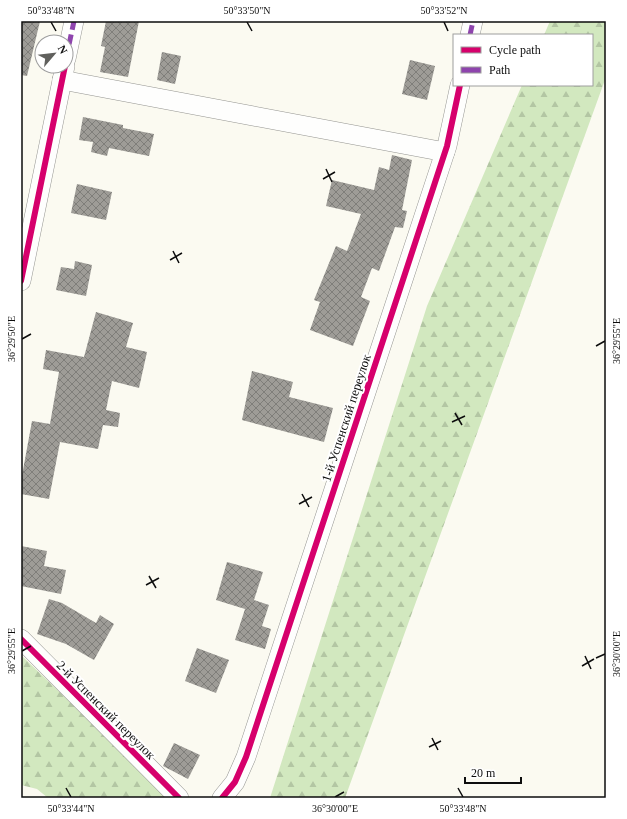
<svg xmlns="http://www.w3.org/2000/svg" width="627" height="819" viewBox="0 0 627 819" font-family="'Times New Roman',serif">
<defs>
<pattern id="forest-firs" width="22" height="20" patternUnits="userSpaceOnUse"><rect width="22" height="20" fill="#d2e8bf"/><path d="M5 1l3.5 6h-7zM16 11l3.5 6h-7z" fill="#b3c6a3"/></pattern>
<pattern id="building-cross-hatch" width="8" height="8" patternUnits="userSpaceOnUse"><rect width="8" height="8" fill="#9e9c97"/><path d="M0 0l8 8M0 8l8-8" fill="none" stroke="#7f7e7a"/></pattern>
</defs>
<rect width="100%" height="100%" fill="#fbfaf1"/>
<g fill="url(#forest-firs)">
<polygon points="550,21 606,21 606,77 345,798 270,798 427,306 522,85 592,85 592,35 544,35"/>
<polygon points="21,655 170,798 48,798 37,789 21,785"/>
</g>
<g fill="url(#building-cross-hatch)">
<polygon points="21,21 40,21 27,76 21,75"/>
<polygon points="106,21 139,21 128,77 100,72 105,47 101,46"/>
<polygon points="162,52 181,56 175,84 157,80"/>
<polygon points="410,60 435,66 427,100 402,94"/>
<polygon points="83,117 123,125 123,128 154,134 149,156 109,148 107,156 91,152 93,142 79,140"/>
<polygon points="392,155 412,160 402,210 407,211 403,228 395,227 379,271 372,268 361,297 370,301 353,346 310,330 320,302 314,300 336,246 347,251 361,214 326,206 332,180 374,190 379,167 389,170"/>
<polygon points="77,184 112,192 106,220 71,213"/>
<polygon points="75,261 92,265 86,296 56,290 61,267 74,269"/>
<polygon points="96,312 133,323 126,347 147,352 139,388 112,381 106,410 120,413 118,427 103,425 98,449 60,442 49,499 21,494 21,481 32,421 50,424 59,372 43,369 46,350 84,357"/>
<polygon points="252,371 293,382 289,397 333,408 324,442 242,420"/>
<polygon points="21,546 47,551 44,566 66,570 61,594 21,586"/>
<polygon points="227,562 263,572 254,600 269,605 262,626 271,629 265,649 235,640 245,609 216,600"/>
<polygon points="49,599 62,603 96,623 100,615 114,624 94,660 66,644 37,634"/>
<polygon points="197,648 229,660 216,693 185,681"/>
<polygon points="174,743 200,755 188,779 163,766"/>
</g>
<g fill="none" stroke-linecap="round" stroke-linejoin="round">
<defs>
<g id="minor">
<polyline points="470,35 473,21"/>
<polyline points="66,59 74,21"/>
<polyline points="62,80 445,152"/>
<polyline points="21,281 65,66"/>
<polyline points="21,639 179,798"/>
<polyline points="222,798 235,782 246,757 447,146 460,85"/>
</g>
</defs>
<use href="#minor" stroke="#949490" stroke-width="20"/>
<use href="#minor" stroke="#fefefd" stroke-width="19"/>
<g stroke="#8e44ad" stroke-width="5" stroke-dasharray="10 5" stroke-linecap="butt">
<polyline points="470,35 473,21"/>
<polyline points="66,59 74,21"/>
</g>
<defs>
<g id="cycleway">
<polyline points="21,281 65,66"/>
<polyline points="21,639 179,798"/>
<polyline points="222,798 235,782 246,757 447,146 460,85"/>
</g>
</defs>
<use href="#cycleway" stroke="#fff" stroke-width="8"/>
<use href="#cycleway" stroke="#d6006c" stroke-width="6"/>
</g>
<path fill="none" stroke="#0d0d0d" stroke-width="1.5" d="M51,22L56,31M247,22L252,31M444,22L448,31M326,169L332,182M323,179L335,172M173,251L179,263M170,260L182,253M22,339L31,334M596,346L605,341M455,413L462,425M452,422L465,416M302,494L309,507M299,504L312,497M149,576L156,588M146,585L159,578M22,651L31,646M585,656L591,669M596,658L605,654M582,666L594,659M432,738L438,750M429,747L441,741M66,788L71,797M458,788L463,797M335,797L344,792"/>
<g text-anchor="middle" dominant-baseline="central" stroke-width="4" stroke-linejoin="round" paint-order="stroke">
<g font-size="13" fill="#0d0d0d" stroke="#fff">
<text transform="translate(346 418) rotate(-72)">1-й Успенский переулок</text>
<text transform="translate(106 710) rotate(45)">2-й Успенский переулок</text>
</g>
</g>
<rect width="627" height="819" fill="none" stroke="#ffffff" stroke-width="44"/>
<rect x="453" y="34" width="140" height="52" fill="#ffffff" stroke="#9e9e9e"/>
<rect x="461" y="47" width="20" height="6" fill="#d6006c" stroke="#9e9e9e"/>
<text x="489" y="54" font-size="12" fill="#0d0d0d">Cycle path</text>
<rect x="461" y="67" width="20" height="6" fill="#8e44ad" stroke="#9e9e9e"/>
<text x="489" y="74" font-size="12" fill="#0d0d0d">Path</text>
<g transform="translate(54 54) rotate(62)"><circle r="19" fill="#ffffff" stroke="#9e9e9e"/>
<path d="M0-3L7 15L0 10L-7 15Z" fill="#60605d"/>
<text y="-6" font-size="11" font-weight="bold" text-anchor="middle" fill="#0d0d0d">N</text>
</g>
<path d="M465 777v6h56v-6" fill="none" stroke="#0d0d0d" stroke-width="2"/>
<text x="471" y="777" font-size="12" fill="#0d0d0d" stroke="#ffffff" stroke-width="3" paint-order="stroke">20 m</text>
<rect x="22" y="22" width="583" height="775" fill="none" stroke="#0d0d0d" stroke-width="1.5"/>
<g font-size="10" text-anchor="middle" fill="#0d0d0d">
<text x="51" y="14">50°33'48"N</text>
<text x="247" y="14">50°33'50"N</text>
<text x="444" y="14">50°33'52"N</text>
<text transform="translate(11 339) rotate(-90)" y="4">36°29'50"E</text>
<text transform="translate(616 341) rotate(-90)" y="4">36°29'55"E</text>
<text transform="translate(11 651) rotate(-90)" y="4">36°29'55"E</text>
<text transform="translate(616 654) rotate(-90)" y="4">36°30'00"E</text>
<text x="71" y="812">50°33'44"N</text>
<text x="335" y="812">36°30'00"E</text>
<text x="463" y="812">50°33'48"N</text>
</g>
</svg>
